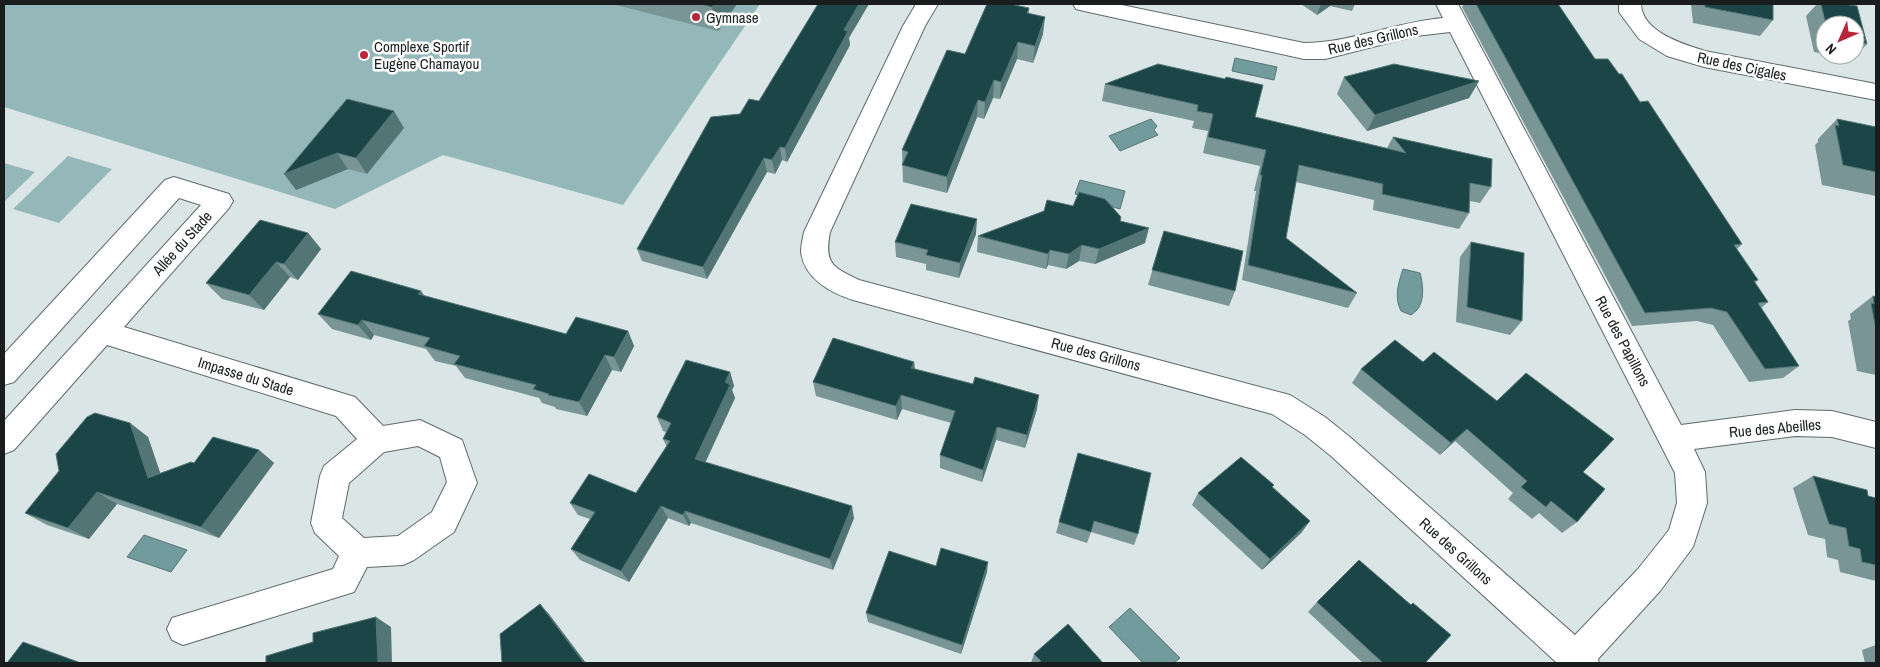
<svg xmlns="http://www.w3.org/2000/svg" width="1880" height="667" viewBox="0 0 1880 667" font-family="'Archivo Narrow',sans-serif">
<rect width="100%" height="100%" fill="#dae5e5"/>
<g fill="#94b8b9">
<polygon points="4,4 760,4 623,205 443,155 335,209 4,107"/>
<polygon points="68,156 112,169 59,223 13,209"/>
<polygon points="4,163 35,172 4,202"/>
</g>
<g fill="#719b9d" stroke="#577577">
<polygon points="1235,58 1277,67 1274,80 1232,71"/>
<polygon points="1151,119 1157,126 1154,130 1158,135 1120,151 1109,136"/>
<polygon points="1080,180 1125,191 1120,209 1113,207 1108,202 1075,194"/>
<path d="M1403,269L1420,273C1423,283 1425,301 1417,310C1415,312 1413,313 1411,315L1401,311C1394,297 1398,284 1403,269Z"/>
<polygon points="144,535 187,550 171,572 127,557"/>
<polygon points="1130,608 1180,658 1174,663 1143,663 1109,627"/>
</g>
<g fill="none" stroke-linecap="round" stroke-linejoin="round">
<defs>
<g id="minor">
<path d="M916,4H938L925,26L830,232C824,263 832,267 859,280L1290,395L1325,417L1351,438L1575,635L1638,569L1669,530L1677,503L1675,473L1450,32L1416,36L1325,59H1304L1084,11L1076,9L1073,4H1117L1304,43C1350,43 1396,22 1443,18L1436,4H1458L1681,425L1795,410L1832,411L1876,422V448L1832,437L1795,436L1694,449L1705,472L1707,503L1693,547L1660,591L1598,659L1599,663H1556V662L1331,456L1305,435L1272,414L853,300C831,293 803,278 801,251C801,245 803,238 804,232L903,26Z"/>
<path d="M1619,4H1641C1642,32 1683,44 1705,51L1876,84V100L1704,67L1667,56L1639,39L1619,12Z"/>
<path d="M174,177L229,194L233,201L229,208L124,327L355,397L383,426L420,420L462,440L477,483L454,532L414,560L403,565L367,567L354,592L183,645L172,640L167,629L172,618L333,569L339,556L315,533L311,523L320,476L324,466L357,439L336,416L107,345L14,450L4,454V421L201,205L179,198L14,382L4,385V354L165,180ZM418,446L440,457L447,482L432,512L398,536L364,538L342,518L349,483L384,452Z"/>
</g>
</defs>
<use href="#minor" stroke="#606a6a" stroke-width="2"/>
<use href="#minor" fill="#fff" fill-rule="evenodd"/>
</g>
<g fill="#7a9596">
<polygon points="612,4 737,4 718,31"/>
<polygon points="1301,4 1355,4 1352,11 1330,6 1317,15"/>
<polygon points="1464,4 1558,4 1595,59 1619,74 1640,102 1742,244 1737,249 1758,280 1755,283 1768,302 1761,308 1799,366 1783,378 1749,382 1713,325 1697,321 1632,326 1462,7"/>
<polygon points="1691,4 1773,4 1773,20 1760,36 1693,23"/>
<polygon points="1817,4 1843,4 1867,44 1852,60 1829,55 1855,55 1855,25 1825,25 1825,54 1814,52 1806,16"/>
<polygon points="1029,8 1029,13 1043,34 1033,63 1017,59 1000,99 993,98 984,119 977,117 947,193 903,182 902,150 965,54"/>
<polygon points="849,38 850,45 787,162 782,160 775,174 767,172 707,279 642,261 637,249 740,114"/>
<polygon points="1344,77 1479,81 1469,98 1367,131 1337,94"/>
<polygon points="1105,84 1255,117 1387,148 1393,137 1491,187 1480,203 1470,201 1469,213 1459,229 1373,210 1374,200 1296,182 1286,238 1357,293 1348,308 1242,280 1256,191 1254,191 1260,166 1203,153 1208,131 1192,128 1194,121 1102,101"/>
<polygon points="347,99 404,128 367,174 348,169 296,190"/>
<polygon points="1837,119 1876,127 1876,196 1822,185 1815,145 1818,142 1818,139"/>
<polygon points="1121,221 1145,243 1095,264 1079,261 1066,269 1048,265 1046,269 977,252 978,236"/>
<polygon points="1164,231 1235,291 1229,306 1148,285"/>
<polygon points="308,233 321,249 298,280 290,277 264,310 222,299 206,283"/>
<polygon points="976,234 959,278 926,270 926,264 896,257 895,242"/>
<polygon points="1471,242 1522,321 1510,335 1456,322 1460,257"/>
<polygon points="421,291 424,296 566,334 628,331 634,346 621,372 612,370 587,416 556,409 555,407 542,403 539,398 465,378 456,366 435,361 426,349 374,335 371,340 332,329 318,314"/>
<polygon points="1873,296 1876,297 1876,375 1857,371 1848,321 1851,319 1850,314"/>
<polygon points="914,362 915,369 1037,409 1025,448 996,440 982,482 940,468 940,455 951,423 902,409 897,420 816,396 813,382"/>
<polygon points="1423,362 1497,401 1583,472 1577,522 1562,533 1539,513 1532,519 1508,499 1513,493 1455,441 1440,455 1352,383 1361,369"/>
<polygon points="730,372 734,386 732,390 735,398 705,462 854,518 833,570 691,523 689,526 668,518 629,582 580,560 571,549 590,519 578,515 570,503 636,493 667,447 663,439 666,432 663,431 657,417"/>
<polygon points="130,423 148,437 160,473 194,463 259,450 274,463 219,538 117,504 89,539 47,525 25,513"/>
<polygon points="1078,453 1138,534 1134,545 1091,532 1087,543 1056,533"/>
<polygon points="1813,476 1868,496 1876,498 1876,581 1840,572 1838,560 1827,557 1825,539 1808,535 1793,488"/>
<polygon points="1273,487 1310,521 1301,533 1262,570 1192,505 1198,493"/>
<polygon points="936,566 987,572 961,654 868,622 866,613"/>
<polygon points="1317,602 1410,605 1413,603 1425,663 1363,663 1308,612"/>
<polygon points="1876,645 1876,663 1865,663 1862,650"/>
<polygon points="1034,654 1103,663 1031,663"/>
</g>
<g fill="#547576">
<polygon points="714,4 737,4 718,31 712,7"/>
<polygon points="859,4 869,4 849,38 850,45 787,162 785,148 844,30"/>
<polygon points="1321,4 1331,4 1330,6 1317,15"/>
<polygon points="1045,17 1043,34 1033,63 1035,46"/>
<polygon points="1018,42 1017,59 1000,99 1001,82"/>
<polygon points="994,80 993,98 984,119 985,102"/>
<polygon points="1479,81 1469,98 1367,131 1375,115"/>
<polygon points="978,100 977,117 947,193 947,177"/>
<polygon points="394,111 404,128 367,174 356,158"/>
<polygon points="780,147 782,160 775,174 772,160"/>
<polygon points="337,153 348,169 296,190 284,174"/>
<polygon points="764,158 767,172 707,279 703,267"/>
<polygon points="977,219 976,234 959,278 960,263"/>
<polygon points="1149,228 1145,243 1095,264 1099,249"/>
<polygon points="308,233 321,249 298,280 284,264"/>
<polygon points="1082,245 1079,261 1066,269 1069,254"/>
<polygon points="1050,250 1048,265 1046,269 1048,254"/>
<polygon points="276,262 290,277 264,310 249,295"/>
<polygon points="421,291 431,306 418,294"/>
<polygon points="362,320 374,335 371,340 358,325"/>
<polygon points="628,331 634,346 621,372 614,357"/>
<polygon points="605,355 612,370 587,416 579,402"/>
<polygon points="914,362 915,376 911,368"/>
<polygon points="730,372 734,386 732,390 735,398 701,472 695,459 725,382"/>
<polygon points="901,395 902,409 897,420 896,406"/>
<polygon points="1039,395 1037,409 1025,448 1027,435"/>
<polygon points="130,423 148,437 166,490 148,478"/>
<polygon points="997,427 996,440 982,482 983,470"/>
<polygon points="1467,429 1455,441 1440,455 1451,443"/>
<polygon points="259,450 274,463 219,538 201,527"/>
<polygon points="97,492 117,504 89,539 68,528"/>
<polygon points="661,506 668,518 629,582 621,571"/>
<polygon points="852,506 854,518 833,570 830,559"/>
<polygon points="685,511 691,523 689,526 683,515"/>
<polygon points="1310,521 1301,533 1262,570 1270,559"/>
<polygon points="988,562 987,572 961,654 962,645"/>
<polygon points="540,604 549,614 586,663 584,663"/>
<polygon points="376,617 391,627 392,663 378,663"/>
</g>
<g fill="#1b4547" stroke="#547576">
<polygon points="701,4 714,4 712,7"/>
<polygon points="818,4 859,4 844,30 848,31 785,148 780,147 772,160 764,158 703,267 637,249 711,117 740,114 749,99 759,101"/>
<polygon points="987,4 1010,4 1029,8 1027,13 1045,17 1035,46 1018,42 1001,82 994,80 985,102 978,100 947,177 902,165 908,152 902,150 947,50 965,54"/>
<polygon points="1476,4 1558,4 1595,59 1608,59 1619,74 1622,74 1640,102 1648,101 1742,244 1734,245 1758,280 1754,281 1768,302 1758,303 1799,366 1765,369 1727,312 1711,308 1645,313"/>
<polygon points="1705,4 1773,4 1773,20 1705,7"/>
<polygon points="1821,4 1843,4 1857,6 1867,44 1855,41 1855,25 1826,25"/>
<polygon points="1158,64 1225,79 1226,77 1263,85 1255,117 1406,153 1393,137 1492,159 1491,187 1470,183 1469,213 1382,194 1383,184 1299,165 1286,238 1357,293 1248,265 1262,175 1260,175 1266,150 1208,137 1213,114 1197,111 1198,105 1105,84"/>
<polygon points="1394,64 1479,81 1375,115 1344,77"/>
<polygon points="347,99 394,111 356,158 337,153 284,174"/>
<polygon points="1837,119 1876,127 1876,172 1843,165 1835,125 1839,126"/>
<polygon points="1079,192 1105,199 1121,217 1120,221 1149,228 1099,249 1082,245 1069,254 1050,250 1048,254 978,236 1044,211 1047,200 1073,206"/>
<polygon points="911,204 977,219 960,263 926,255 928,250 895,242"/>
<polygon points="260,220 308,233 284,264 276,262 249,295 206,283"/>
<polygon points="1164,231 1243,251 1235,291 1152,270"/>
<polygon points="1471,242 1524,253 1522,321 1467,307"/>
<polygon points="351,271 421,291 418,294 566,334 576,317 628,331 614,357 605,355 579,402 548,395 549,394 533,389 536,385 454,364 460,356 424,346 430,338 362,320 358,325 318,314"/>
<polygon points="1873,296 1876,297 1876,329 1871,303 1874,304"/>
<polygon points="833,338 914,362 911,368 973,384 975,377 1039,395 1027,435 997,427 983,470 940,455 955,411 901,395 896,406 813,382"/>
<polygon points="1395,340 1423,362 1434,352 1497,401 1526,373 1614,439 1583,472 1605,489 1577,522 1551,501 1546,507 1521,487 1527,481 1467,429 1451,443 1361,369"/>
<polygon points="686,360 730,372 725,382 730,385 695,459 852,506 830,559 685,511 683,515 661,506 621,571 571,549 595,512 570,503 589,474 636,493 670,441 663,439 671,423 657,417"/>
<polygon points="95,413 130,423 148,478 191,462 194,463 213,437 259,450 201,527 97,492 68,528 25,513 59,471 56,454 87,417"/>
<polygon points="1078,453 1151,473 1138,534 1094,521 1091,532 1059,522"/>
<polygon points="1241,457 1274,485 1272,487 1310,521 1270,559 1198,493"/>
<polygon points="1813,476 1867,490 1868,496 1876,498 1876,565 1862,562 1860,549 1849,546 1846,528 1829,524"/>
<polygon points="941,548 988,562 962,645 866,613 889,551 936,566"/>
<polygon points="1359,560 1411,605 1413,603 1451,635 1425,663 1383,663 1317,602"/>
<polygon points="540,604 584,663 502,663 500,634"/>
<polygon points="376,617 378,663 266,663 266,656 313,642 313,633"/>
<polygon points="1068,624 1103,663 1038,663 1041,661 1034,654"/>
<polygon points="23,642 81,663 7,663"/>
</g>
<g fill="#b82739" stroke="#fff" stroke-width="2">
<circle cx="696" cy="17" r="5"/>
<circle cx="364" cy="55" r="5"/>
</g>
<g text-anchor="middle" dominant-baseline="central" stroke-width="5" stroke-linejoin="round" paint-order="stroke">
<g font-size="15" fill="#191d1d" stroke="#fff" text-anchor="start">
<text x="706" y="17">Gymnase</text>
<text x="374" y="46">Complexe Sportif<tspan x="374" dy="17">Eugène Chamayou</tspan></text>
</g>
<g font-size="15" fill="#191d1d" stroke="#fff">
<text transform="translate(1373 39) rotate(-13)">Rue des Grillons</text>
<text transform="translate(1742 66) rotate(12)">Rue des Cigales</text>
<text transform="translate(182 243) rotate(-48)">Allée du Stade</text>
<text transform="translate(1623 341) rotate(62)">Rue des Papillons</text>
<text transform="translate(1096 354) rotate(15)">Rue des Grillons</text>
<text transform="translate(246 376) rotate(17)">Impasse du Stade</text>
<text transform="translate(1775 428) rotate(-5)">Rue des Abeilles</text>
<text transform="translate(1456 551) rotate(42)">Rue des Grillons</text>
</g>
</g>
<rect width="1880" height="667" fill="none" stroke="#191d1d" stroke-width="10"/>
<g transform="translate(1840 40) rotate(225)"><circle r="24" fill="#ffffff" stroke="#a3a5a5"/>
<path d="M0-4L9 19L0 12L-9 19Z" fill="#b82739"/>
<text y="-8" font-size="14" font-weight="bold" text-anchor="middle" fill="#191d1d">N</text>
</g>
</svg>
